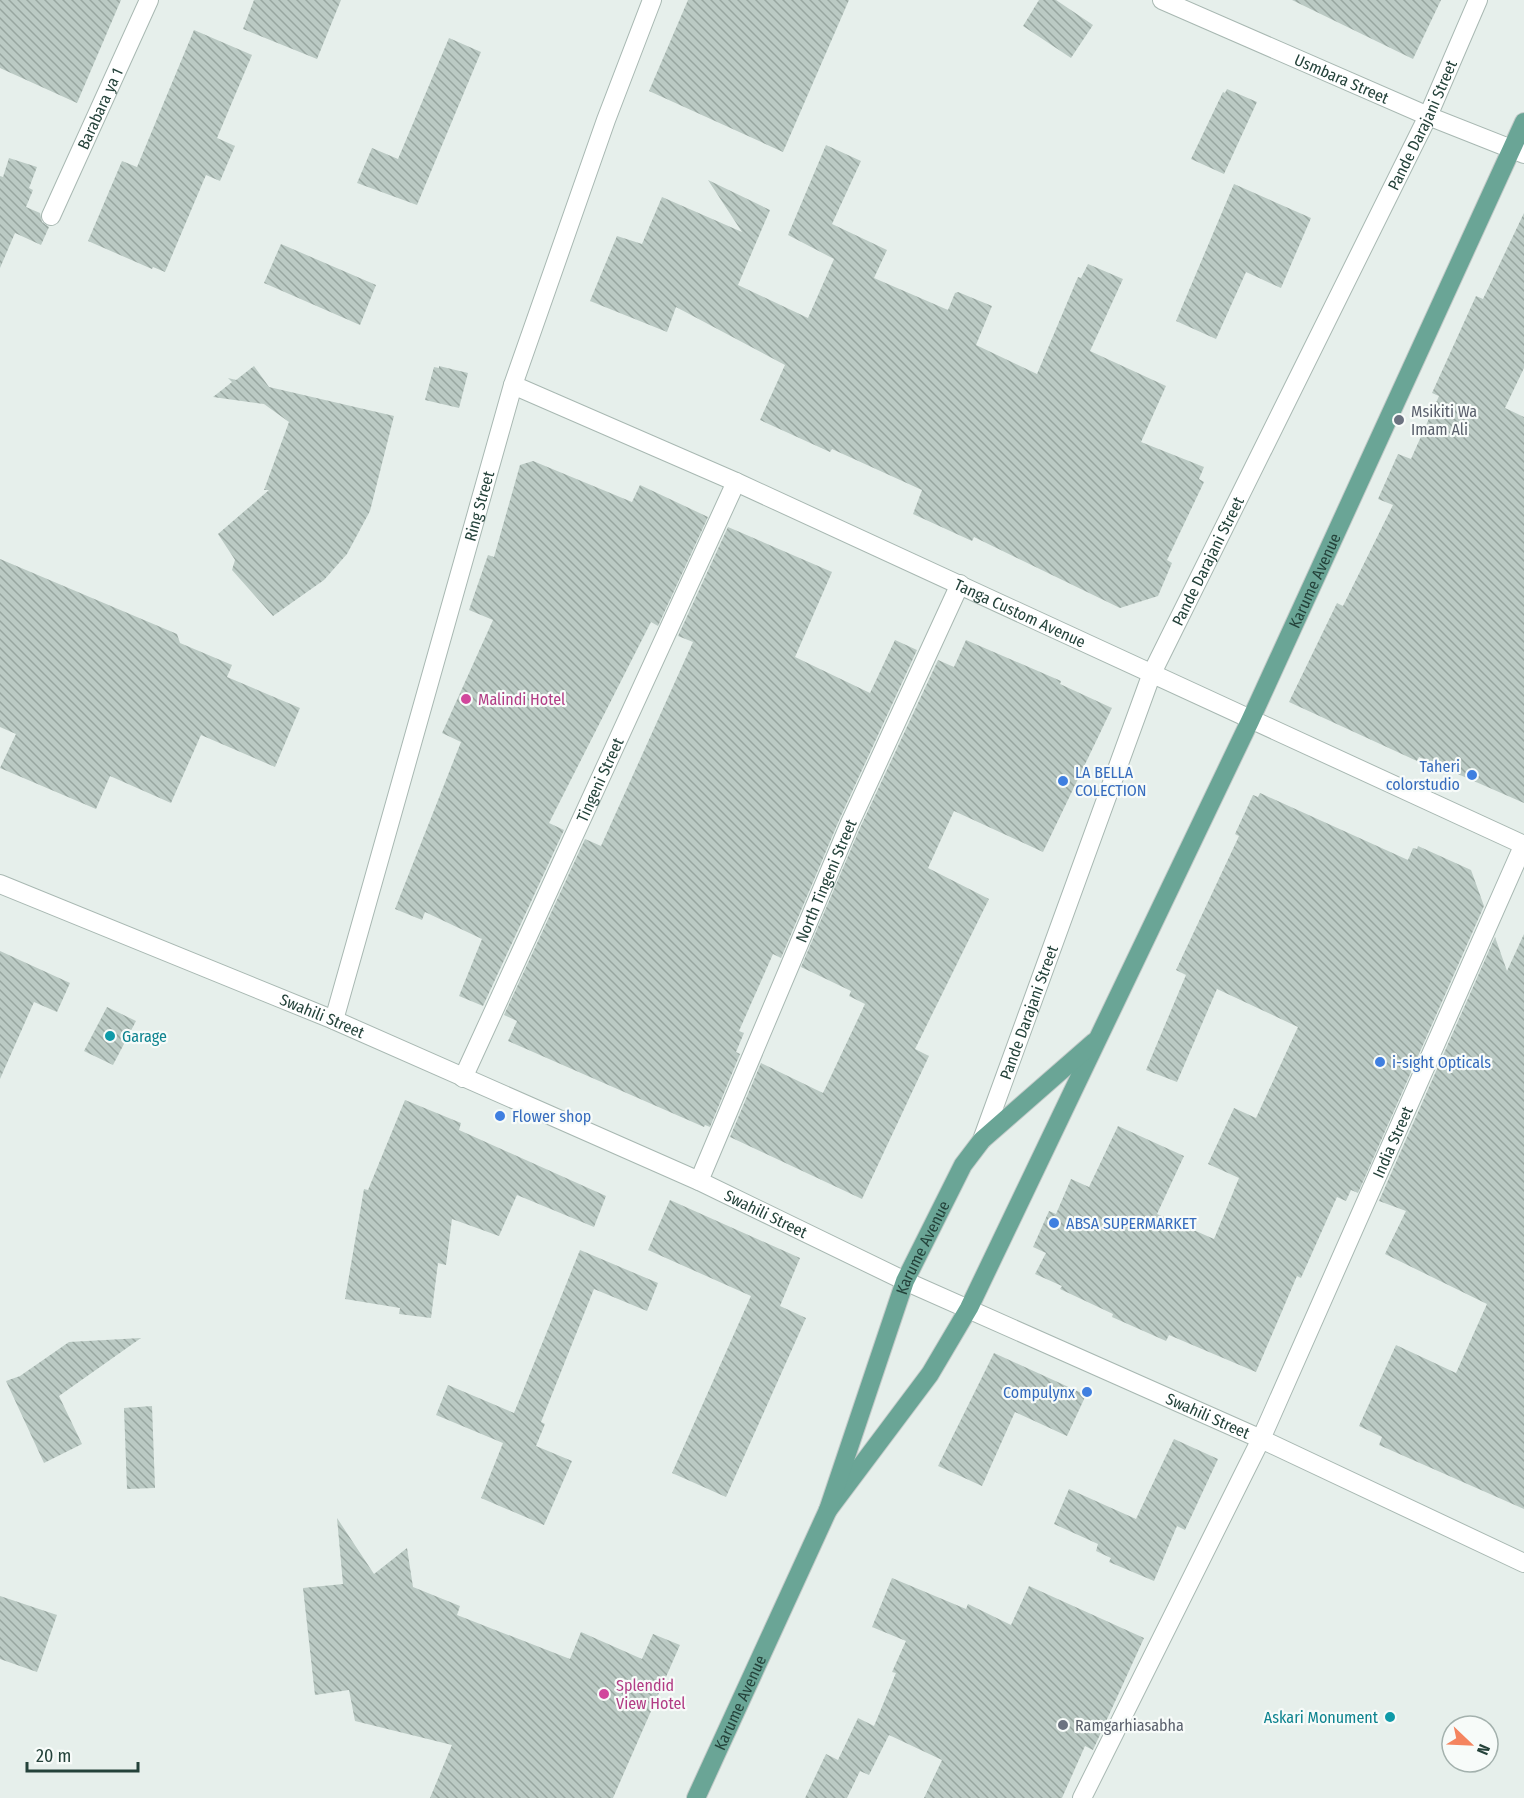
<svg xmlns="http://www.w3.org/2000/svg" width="1524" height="1798" viewBox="0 0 1524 1798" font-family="'Fira Sans Condensed',sans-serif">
<defs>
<pattern id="building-back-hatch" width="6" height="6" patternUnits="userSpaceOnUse" patternTransform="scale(1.5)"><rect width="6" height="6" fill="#bbcac4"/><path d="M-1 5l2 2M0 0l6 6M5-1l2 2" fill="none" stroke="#98a6a0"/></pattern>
</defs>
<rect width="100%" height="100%" fill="#e6efeb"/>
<g fill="url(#building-back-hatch)">
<polygon points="0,0 121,0 77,103 0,68"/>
<polygon points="254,0 341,0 317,59 243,29"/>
<polygon points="688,0 849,0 783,152 649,91"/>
<polygon points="1039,0 1056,0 1093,25 1071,58 1023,26"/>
<polygon points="1292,0 1441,0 1413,59"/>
<polygon points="194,30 252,55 217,138 235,146 220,181 206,175 165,272 153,267 152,269 88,241 122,161 137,167"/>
<polygon points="449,38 481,52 417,205 357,183 372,148 398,159"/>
<polygon points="1227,89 1257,102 1224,174 1191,159 1223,92 1225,93"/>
<polygon points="826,145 861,161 832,224 887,250 874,278 948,310 955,293 958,292 992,306 976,345 1037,374 1078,277 1081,278 1088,264 1123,279 1090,351 1166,386 1141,442 1204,467 1199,479 1204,482 1167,560 1172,563 1158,596 1120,608 974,537 972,541 913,514 922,490 832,449 830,452 760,420 785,365 676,307 667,332 590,301 617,236 642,244 662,197 742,232 708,180 770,210 738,285 808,318 834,259 788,235"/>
<polygon points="9,158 37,167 29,188 33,190 26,207 40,213 42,222 49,227 41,245 15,233 0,268 0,176 3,177"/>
<polygon points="1234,184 1311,218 1281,288 1246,272 1216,339 1176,321"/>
<polygon points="1524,213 1524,368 1505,408 1524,417 1524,803 1419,757 1417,761 1289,702 1337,603 1343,606 1393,505 1378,499 1398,454 1411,459 1439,396 1432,393 1476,296 1483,299"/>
<polygon points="281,244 376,285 360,325 264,283"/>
<polygon points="254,366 269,387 394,416 370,511 347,554 324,580 273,616 232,570 235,560 218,534 269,490 264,490 289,422 264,404 213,397 232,382 228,378 236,380"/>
<polygon points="439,366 468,373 459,408 425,400 434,367 439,368"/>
<polygon points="533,461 632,502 640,485 708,517 658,626 651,622 549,823 564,830 483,1006 459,996 482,939 425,912 422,920 395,909 461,742 442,733 493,620 469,610 488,555 494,557 520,465"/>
<polygon points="728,527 832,572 795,657 870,693 895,640 917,650 840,818 781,958 773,954 739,1031 744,1033 736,1052 740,1054 710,1127 705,1125 704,1127 508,1041 517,1021 504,1015 585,839 601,846 693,642 678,636"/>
<polygon points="0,559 177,634 180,643 232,665 227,677 300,708 275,767 201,735 171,803 110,776 96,809 0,768 16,734 0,727"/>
<polygon points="966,640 1061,681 1060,684 1112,708 1043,852 954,811 928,868 989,899 915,1049 929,1056 862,1199 730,1137 761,1063 823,1093 865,1004 849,996 851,991 801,967 860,828 938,660 954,667"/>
<polygon points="1260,793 1408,860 1413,848 1417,849 1418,846 1471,870 1484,906 1358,1193 1351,1190 1346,1201 1337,1197 1301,1278 1297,1276 1256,1372 1169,1335 1166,1341 1112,1317 1113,1314 1060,1289 1062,1286 1035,1274 1046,1253 1033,1247 1049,1211 1056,1214 1071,1179 1089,1187 1118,1126 1184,1156 1157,1214 1214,1239 1239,1178 1208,1164 1234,1108 1256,1118 1298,1027 1217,989 1177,1082 1146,1070 1186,975 1176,970 1239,836 1235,834 1253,795 1258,797"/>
<polygon points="1524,934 1524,1509 1379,1445 1382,1437 1359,1426 1396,1345 1456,1373 1487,1304 1385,1254 1406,1211 1379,1201 1495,937 1507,971"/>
<polygon points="0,951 70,983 57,1012 34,1002 0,1079"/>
<polygon points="107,1007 136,1021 113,1065 84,1051"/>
<polygon points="405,1100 461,1123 459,1130 606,1196 594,1227 517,1195 499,1236 452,1219 446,1265 438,1263 431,1318 399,1314 400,1308 345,1299 364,1189 368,1190"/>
<polygon points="670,1200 800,1258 780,1306 806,1318 726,1497 672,1473 751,1296 648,1250"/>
<polygon points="580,1250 658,1283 647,1311 594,1289 541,1422 545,1424 536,1446 572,1461 544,1525 481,1498 503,1443 436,1415 448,1385 514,1413"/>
<polygon points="141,1338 59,1396 82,1444 44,1463 6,1381 20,1376 69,1342"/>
<polygon points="994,1353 1086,1395 1067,1436 1015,1412 982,1486 938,1466"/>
<polygon points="152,1406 155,1488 127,1489 124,1408"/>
<polygon points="1174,1439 1218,1459 1185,1530 1177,1526 1154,1581 1109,1562 1111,1558 1096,1551 1098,1544 1054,1524 1069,1489 1136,1519"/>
<polygon points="337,1518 374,1574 407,1548 413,1587 460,1606 457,1615 570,1659 581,1632 642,1659 653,1634 680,1645 613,1798 430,1798 452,1745 355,1721 349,1690 315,1695 303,1588 343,1584"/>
<polygon points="892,1578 966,1609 968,1604 1011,1625 1029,1586 1144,1638 1093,1750 1085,1746 1062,1798 924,1798 942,1760 889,1735 869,1775 860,1771 847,1798 805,1798 826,1754 852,1767 838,1760 858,1718 874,1726 896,1673 892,1672 906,1641 872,1627"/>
<polygon points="0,1596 57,1615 37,1672 0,1659"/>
</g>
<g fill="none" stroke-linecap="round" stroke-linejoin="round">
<defs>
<g id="minor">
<path id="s1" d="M1162,0L1428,116L1524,154"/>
<path id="s2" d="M51,216L149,0"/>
<path id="s3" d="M513,385L736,482L1524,845"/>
<path id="s4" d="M0,884L334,1020L699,1181L905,1281L1261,1439L1524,1563"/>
<path id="s5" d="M334,1020L513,385L606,120L652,0"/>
<path id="s6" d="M463,1078L736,482"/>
<path id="s7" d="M982,1140L1152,673L1428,116L1478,0"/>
<path id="s8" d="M699,1181L850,823L960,584"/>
<path id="s9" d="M1082,1798L1261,1439L1524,844"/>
</g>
<g id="major">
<path id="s10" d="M828,1510L930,1374L969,1308L1250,721L1524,122"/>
<path id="s11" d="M696,1798L828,1510L905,1281L963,1165L982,1140L1094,1042"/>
</g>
</defs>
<use href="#minor" stroke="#a8b8b2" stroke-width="20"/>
<use href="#major" stroke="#c2cac8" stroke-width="20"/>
<use href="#minor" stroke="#fff" stroke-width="18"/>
<use href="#major" stroke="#6aa596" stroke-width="18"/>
</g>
<g fill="#6b7280" stroke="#f7fbf9" stroke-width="2">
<circle cx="1399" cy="420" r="6"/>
<circle cx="1063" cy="1725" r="6"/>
</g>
<g fill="#d1479c" stroke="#f7fbf9" stroke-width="2">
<circle cx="466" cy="699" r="6"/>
<circle cx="604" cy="1694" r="6"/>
</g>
<g fill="#3f7fe0" stroke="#f7fbf9" stroke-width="2">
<circle cx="1472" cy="775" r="6"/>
<circle cx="1063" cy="781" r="6"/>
<circle cx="1380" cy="1062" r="6"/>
<circle cx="500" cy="1116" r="6"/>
<circle cx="1054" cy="1223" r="6"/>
<circle cx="1087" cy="1392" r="6"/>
</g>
<g fill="#0f9aa8" stroke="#f7fbf9" stroke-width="2">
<circle cx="110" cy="1036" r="6"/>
<circle cx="1390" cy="1717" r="6"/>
</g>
<g text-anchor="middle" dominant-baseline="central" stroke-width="4.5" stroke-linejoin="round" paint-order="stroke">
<g font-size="16" fill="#24423a" stroke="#f7fbf9">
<text stroke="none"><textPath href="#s1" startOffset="196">Usmbara Street</textPath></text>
<text stroke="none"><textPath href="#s2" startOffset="118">Barabara ya 1</textPath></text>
<text stroke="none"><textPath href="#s7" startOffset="1108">Pande Darajani Street</textPath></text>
<text stroke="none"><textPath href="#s5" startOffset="534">Ring Street</textPath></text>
<text stroke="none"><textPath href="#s7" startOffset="622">Pande Darajani Street</textPath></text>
<text stroke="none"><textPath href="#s10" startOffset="1052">Karume Avenue</textPath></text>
<text stroke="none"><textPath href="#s3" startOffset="556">Tanga Custom Avenue</textPath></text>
<text stroke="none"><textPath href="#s6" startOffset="328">Tingeni Street</textPath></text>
<text stroke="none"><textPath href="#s8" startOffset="326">North Tingeni Street</textPath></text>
<text stroke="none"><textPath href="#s7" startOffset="136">Pande Darajani Street</textPath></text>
<text stroke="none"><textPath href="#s4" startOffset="348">Swahili Street</textPath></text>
<text stroke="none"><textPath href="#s9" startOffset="726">India Street</textPath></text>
<text stroke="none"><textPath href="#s4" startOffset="834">Swahili Street</textPath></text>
<text stroke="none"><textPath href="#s11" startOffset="596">Karume Avenue</textPath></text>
<text stroke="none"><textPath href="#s4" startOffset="1320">Swahili Street</textPath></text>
<text stroke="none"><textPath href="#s11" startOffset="105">Karume Avenue</textPath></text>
</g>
<g font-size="16" fill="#5b616d" stroke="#f7fbf9" text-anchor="start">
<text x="1411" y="411">Msikiti Wa<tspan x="1411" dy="18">Imam Ali</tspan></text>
<text x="1075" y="1725">Ramgarhiasabha</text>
</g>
<g font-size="16" fill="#b23c85" stroke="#f7fbf9" text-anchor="start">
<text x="478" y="699">Malindi Hotel</text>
<text x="616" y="1685">Splendid<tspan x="616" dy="18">View Hotel</tspan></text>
</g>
<g font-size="16" fill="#366cbe" stroke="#f7fbf9" text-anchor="start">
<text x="1460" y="766" text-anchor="end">Taheri<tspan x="1460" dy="18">colorstudio</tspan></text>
<text x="1075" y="772">LA BELLA<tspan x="1075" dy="18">COLECTION</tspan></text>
<text x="1392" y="1062">i-sight Opticals</text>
<text x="512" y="1116">Flower shop</text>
<text x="1066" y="1223">ABSA SUPERMARKET</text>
<text x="1075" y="1392" text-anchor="end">Compulynx</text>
</g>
<g font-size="16" fill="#0d838f" stroke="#f7fbf9" text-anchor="start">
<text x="122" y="1036">Garage</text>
<text x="1378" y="1717" text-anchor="end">Askari Monument</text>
</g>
</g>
<g transform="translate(1470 1744) rotate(113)"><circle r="28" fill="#f7fbf9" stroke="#a3b1ad" stroke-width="1.5"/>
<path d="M0-4.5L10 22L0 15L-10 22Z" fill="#f4845f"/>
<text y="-9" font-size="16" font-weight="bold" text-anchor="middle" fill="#24423a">N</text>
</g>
<path d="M27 1762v9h111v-9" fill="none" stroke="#24423a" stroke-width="3"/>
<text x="36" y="1762" font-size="18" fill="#24423a" stroke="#f7fbf9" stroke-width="4.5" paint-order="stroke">20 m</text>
</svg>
